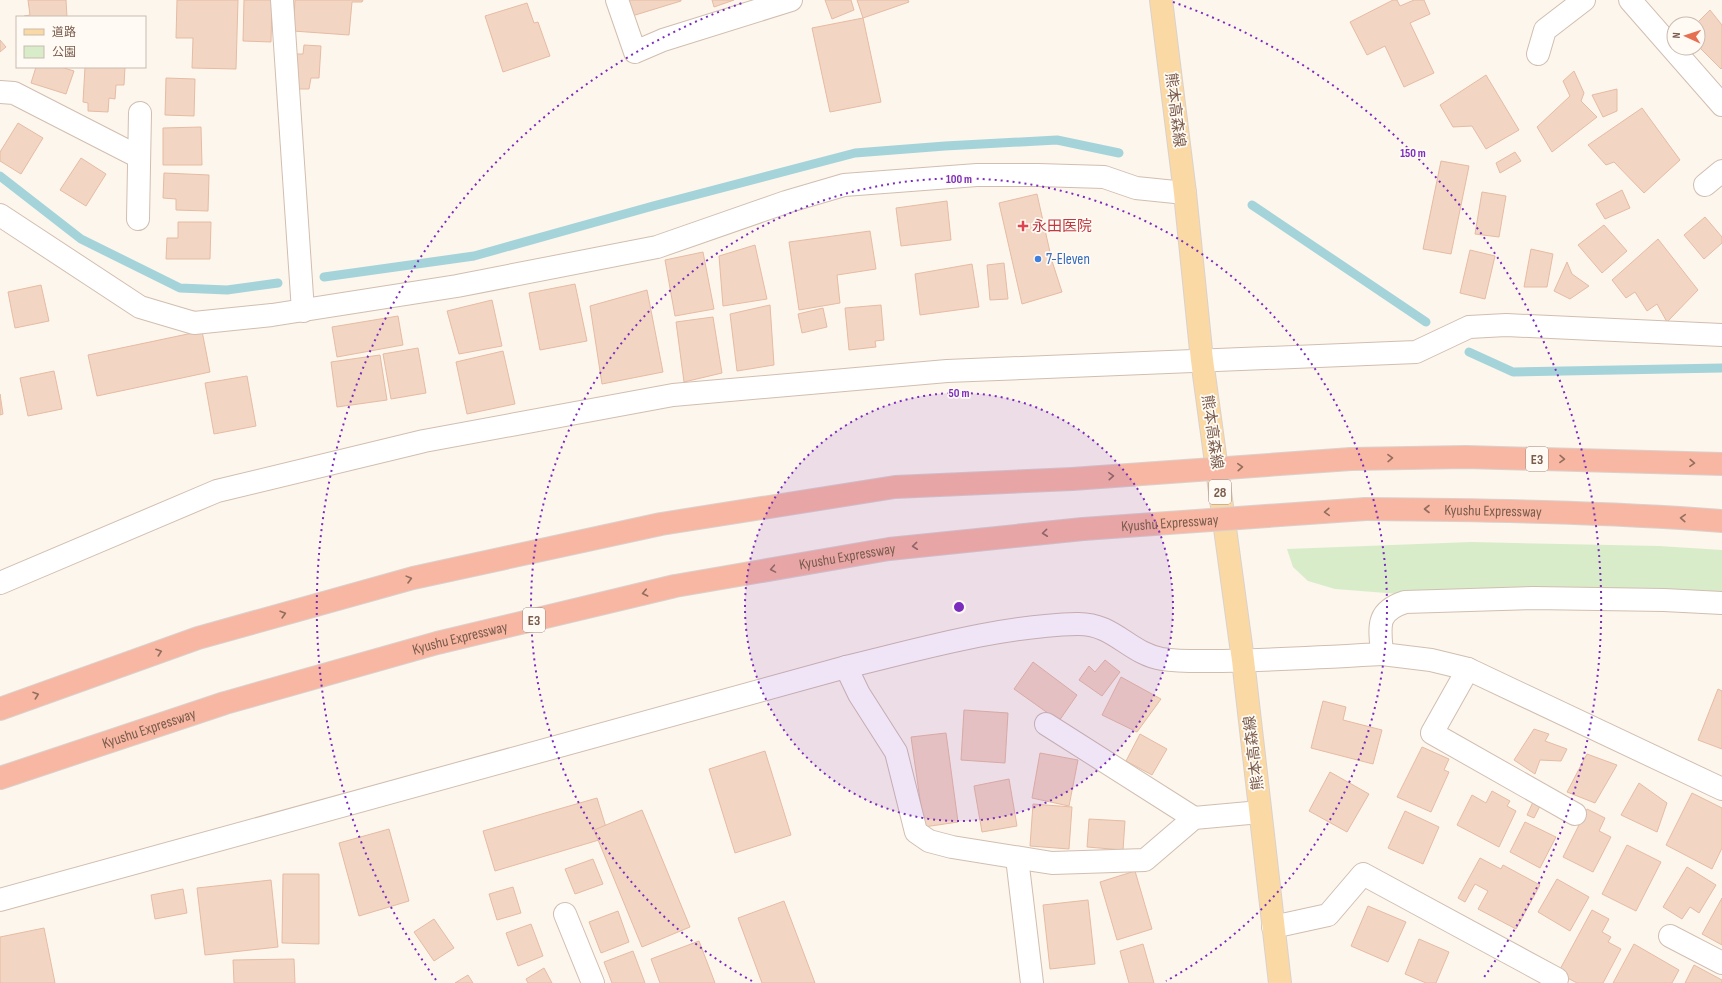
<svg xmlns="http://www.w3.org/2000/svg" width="1722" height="983" viewBox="0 0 1722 983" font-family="'Sofia Sans Condensed','Noto Sans JP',sans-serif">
<rect width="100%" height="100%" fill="#fdf6ec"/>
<polygon fill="#d8ecc9" points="1471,542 1659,546 1722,550 1722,598 1412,595 1335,589 1308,581 1293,567 1287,549"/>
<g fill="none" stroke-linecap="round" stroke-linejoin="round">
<g stroke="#a5d3da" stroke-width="9">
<polyline points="0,176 81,239 180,288 227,290 278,283"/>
<polyline points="1252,205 1426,322"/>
<polyline points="324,277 474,256 653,206 855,153 945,146 1057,140 1119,153"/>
<polyline points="1469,352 1513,372 1722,368"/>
</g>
</g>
<g fill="#f3d5c3" stroke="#e6bba3">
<polygon points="28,0 66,0 67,17 24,17 24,16 30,15"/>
<polygon points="177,0 238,0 236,69 192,68 193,38 176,38"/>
<polygon points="244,0 272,0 271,42 243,41"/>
<polygon points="295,0 363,0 362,2 352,2 349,35 293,31"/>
<polygon points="627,0 681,0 681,1 632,16"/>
<polygon points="712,0 734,0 714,7"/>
<polygon points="825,0 851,0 854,10 832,19"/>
<polygon points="857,0 908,0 909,2 863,18"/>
<polygon points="1393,0 1397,0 1400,6 1414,0 1424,0 1430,14 1410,23 1434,73 1404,87 1385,46 1367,55 1350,22"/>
<polygon points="527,3 534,23 538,22 550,56 503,72 485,16"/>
<polygon points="1710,10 1722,25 1722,68 1721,69 1698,46 1698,24 1696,24"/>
<polygon points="863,18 881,102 830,112 812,28"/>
<polygon points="0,40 6,47 0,52"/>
<polygon points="304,45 321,46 319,78 311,78 309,89 297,89 294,54 303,54"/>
<polygon points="36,67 61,67 74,71 66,94 31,83"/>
<polygon points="85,67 125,67 124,85 116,85 115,99 109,98 108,112 88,111 88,103 83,102"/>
<polygon points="1574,71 1584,93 1581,101 1597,117 1552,152 1537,127 1570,96 1563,81"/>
<polygon points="1486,75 1519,130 1486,149 1472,126 1453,127 1440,105"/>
<polygon points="166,78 195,79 194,116 165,115"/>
<polygon points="1617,89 1617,111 1603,117 1592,95"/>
<polygon points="1642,108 1680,160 1644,193 1614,162 1606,165 1588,145"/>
<polygon points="18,123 43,138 21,174 0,161 0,152"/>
<polygon points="201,127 202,165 163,165 163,128"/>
<polygon points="1515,152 1521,161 1500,173 1496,163"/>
<polygon points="81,158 106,174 86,206 60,190"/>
<polygon points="1441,161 1469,166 1451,254 1423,249"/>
<polygon points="164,173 209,175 208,211 176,210 176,199 163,198"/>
<polygon points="1622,190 1630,208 1605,219 1596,204"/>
<polygon points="1482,192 1506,196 1499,237 1475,234"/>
<polygon points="1037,194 1052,261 1062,292 1022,304 999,203"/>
<polygon points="947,201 951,240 901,246 896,208"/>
<polygon points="1705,217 1722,237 1722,243 1704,259 1684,235"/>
<polygon points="178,222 211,222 210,259 166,259 167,238 178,238"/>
<polygon points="1604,225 1627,251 1602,273 1578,245"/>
<polygon points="870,231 876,269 837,275 840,303 799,310 789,242"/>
<polygon points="1658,239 1698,290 1667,322 1657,304 1647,311 1635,292 1626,298 1612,280"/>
<polygon points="755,245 767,299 723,306 719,256"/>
<polygon points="1531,249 1553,254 1547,287 1524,287"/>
<polygon points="1470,250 1495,256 1485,299 1460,293"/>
<polygon points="703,252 714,309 675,316 665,260"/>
<polygon points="1567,262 1572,274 1589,286 1570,299 1554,291"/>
<polygon points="1004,263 1008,299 990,300 987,265"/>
<polygon points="972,264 979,307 920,315 915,274"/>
<polygon points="575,284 587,341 540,350 529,293"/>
<polygon points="41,285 49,321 15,328 8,292"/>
<polygon points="647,290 663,372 602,384 590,306"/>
<polygon points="492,300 502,346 459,354 447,311"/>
<polygon points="770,305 774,365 737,371 730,314"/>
<polygon points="881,305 884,340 875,341 876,347 849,350 845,308"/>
<polygon points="823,308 827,327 802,333 798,314"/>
<polygon points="398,316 403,345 337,357 332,327"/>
<polygon points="713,317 722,373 684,382 676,322"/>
<polygon points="202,331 210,372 97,396 88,355"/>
<polygon points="418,348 426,393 391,399 383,354"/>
<polygon points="503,351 515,404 467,414 456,362"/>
<polygon points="380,355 387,400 337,407 331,362"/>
<polygon points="54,371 62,409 28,416 20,378"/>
<polygon points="247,376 256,426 214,434 205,383"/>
<polygon points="0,394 3,414 0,415"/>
<polygon points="1105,660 1120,672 1102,696 1079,680 1089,666 1095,672"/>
<polygon points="1033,662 1077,695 1059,721 1014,689"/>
<polygon points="1121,677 1161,699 1137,732 1102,715"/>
<polygon points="1718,689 1722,691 1722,749 1698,740"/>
<polygon points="1323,701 1346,707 1343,720 1382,730 1373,764 1311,748"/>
<polygon points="964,710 1008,713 1005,763 961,760"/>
<polygon points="1534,729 1549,734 1545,741 1567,749 1561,761 1540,760 1535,774 1514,760"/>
<polygon points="946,733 958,822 924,827 911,737"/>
<polygon points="1140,734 1167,749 1152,775 1126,761"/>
<polygon points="1422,747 1449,759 1444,770 1449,772 1431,812 1397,797"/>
<polygon points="765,751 791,835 735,853 709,769"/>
<polygon points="1040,753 1078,760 1069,806 1032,798"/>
<polygon points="1587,754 1617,765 1595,803 1567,792"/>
<polygon points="1330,772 1369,794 1347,832 1309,811"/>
<polygon points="1009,779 1017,826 982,832 974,786"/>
<polygon points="1639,783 1667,803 1657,832 1621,815"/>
<polygon points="1492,791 1510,801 1507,806 1516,811 1499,847 1457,825 1472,795 1486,803"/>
<polygon points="1692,793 1722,808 1722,848 1712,869 1666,845"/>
<polygon points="597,798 609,837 495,871 483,831"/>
<polygon points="1533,802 1540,806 1534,818 1527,815"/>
<polygon points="1033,804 1072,807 1069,849 1030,846"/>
<polygon points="1587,809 1605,818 1599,831 1611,837 1593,872 1563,857"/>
<polygon points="642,810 690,927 642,947 594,830"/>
<polygon points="1405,811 1439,827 1423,864 1388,848"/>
<polygon points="1089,819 1125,821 1123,850 1087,847"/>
<polygon points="1525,822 1556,837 1540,868 1510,852"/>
<polygon points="389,829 409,901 359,916 339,843"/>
<polygon points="1627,845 1661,862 1636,911 1602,894"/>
<polygon points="1480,858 1501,869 1503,865 1540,885 1516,929 1478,909 1488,891 1475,884 1465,902 1458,898"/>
<polygon points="593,859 603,884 575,894 565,869"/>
<polygon points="1687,867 1716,885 1699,913 1690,907 1682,919 1663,907"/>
<polygon points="1135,871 1152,929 1117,940 1100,882"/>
<polygon points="283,874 319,874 319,944 282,943"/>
<polygon points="1557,879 1589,897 1570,931 1538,912"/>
<polygon points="271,880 278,947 205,955 197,888"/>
<polygon points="513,887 521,913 497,920 489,894"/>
<polygon points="183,889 187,913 155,919 151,895"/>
<polygon points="1722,898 1722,945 1702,934"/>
<polygon points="1088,900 1095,964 1050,969 1043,905"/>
<polygon points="784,901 815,983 762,983 738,918"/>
<polygon points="1368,906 1406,922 1388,962 1351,946"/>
<polygon points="1592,910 1609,919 1602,932 1611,937 1608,942 1621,949 1603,983 1577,983 1558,973"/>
<polygon points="618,911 629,942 601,953 589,922"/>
<polygon points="434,919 454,948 434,961 414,932"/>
<polygon points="531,924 543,956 518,966 506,933"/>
<polygon points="44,928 55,983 0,983 0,937"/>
<polygon points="1419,939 1449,952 1436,983 1426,983 1405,974"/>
<polygon points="699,941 715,983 660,983 651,959"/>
<polygon points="1143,944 1154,983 1129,983 1120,951"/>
<polygon points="1634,944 1679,970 1672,983 1613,983"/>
<polygon points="633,951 645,983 612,983 604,962"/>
<polygon points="294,959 295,983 234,983 233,960"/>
<polygon points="1694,965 1722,980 1722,983 1685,983"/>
<polygon points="544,968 552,983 528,983 526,979"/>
<polygon points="468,975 473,983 455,983"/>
</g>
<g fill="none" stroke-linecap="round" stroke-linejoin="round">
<defs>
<g id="minor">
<polyline points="282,0 303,311"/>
<polyline points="617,0 635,52 663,40 791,0"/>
<polyline points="1630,0 1722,105"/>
<polyline points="1538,54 1545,30 1584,0"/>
<polyline points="0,92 14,93 139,157"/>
<polyline points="1705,185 1722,171"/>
<polyline points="0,215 140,307 194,323 272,315 457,286 657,247 786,202 844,185 977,175 1038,175 1104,177 1136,188 1185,193"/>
<polyline points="138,219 140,113"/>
<polyline points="0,583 217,491 424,441 673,395 947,371 1416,352 1469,327 1506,325 1722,335"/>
<polyline points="1382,654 1431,660 1468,669 1722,789"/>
<polyline points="846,667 859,694 896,752 916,832 929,841 952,847 1052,863 1145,860 1194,818 1260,812"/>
<polyline points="1468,669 1432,733 1575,814"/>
<polyline points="1046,724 1194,818"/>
<polyline points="1017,858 1032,983"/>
<path d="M0,900L846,667C921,649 999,626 1077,624C1114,623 1128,653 1162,659C1181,662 1202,661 1222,661C1275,660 1328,657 1382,654C1380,627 1375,612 1405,602L1533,598L1664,600L1722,603"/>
<polyline points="565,914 593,983"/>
<polyline points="1273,927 1328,915 1363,874 1557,979 1555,983"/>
<polyline points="1670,936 1722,963"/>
</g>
<polyline id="major" points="1161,0 1185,193 1202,360 1243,660 1280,983"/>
<g id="highway">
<polyline points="1351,459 1466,457 1722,464"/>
<path id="s1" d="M1366,509C1485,510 1604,512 1722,521"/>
<polyline points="0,709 198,638 413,578 661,524 895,487 1072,479"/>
<path id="s2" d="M0,778L225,703L437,643L675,586L889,549L1083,529"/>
</g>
</defs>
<use href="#minor" stroke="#d1beb0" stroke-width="24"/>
<use href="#major" stroke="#dad1cd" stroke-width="24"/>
<use href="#highway" stroke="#dad1cd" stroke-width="24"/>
<use href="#minor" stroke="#fff" stroke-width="22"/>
<use href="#major" stroke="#fbd9a5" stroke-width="22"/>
<use href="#highway" stroke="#f7b7a3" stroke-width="22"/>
<defs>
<g id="highway-bridge">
<polyline points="1072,479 1351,459"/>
<path id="s3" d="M1083,529L1366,509"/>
</g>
</defs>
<use href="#highway-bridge" stroke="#dad1cd" stroke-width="24" stroke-linecap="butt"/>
<use href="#highway-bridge" stroke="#f7b7a3" stroke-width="22"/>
</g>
<defs><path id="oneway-chevron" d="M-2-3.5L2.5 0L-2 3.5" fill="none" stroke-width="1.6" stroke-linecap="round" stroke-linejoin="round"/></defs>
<g stroke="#936e5e">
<use href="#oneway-chevron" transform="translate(1390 458) rotate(-1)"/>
<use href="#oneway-chevron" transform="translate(1562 459) rotate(1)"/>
<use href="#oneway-chevron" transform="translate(1692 463) rotate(3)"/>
<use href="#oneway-chevron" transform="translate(1240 467) rotate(-4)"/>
<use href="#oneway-chevron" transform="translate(1111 476) rotate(-4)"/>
<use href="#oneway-chevron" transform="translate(1427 509) rotate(-180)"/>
<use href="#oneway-chevron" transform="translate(1327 512) rotate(176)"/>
<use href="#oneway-chevron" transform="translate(1683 518) rotate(-176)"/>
<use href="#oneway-chevron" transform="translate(1045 533) rotate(174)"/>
<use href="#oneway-chevron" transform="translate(915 546) rotate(174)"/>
<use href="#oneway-chevron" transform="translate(773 569) rotate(170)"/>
<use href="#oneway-chevron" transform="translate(409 579) rotate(-15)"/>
<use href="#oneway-chevron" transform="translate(645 593) rotate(167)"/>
<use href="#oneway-chevron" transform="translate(283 614) rotate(-16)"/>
<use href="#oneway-chevron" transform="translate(159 652) rotate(-19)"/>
<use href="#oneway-chevron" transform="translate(36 695) rotate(-19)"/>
</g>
<circle cx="959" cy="607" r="214" fill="#7b2cbf" fill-opacity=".12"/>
<g fill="none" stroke="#7b2cbf" stroke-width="2" stroke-dasharray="2 4">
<circle cx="959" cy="607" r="214"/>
<path d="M752 981A428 428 0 1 1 1166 981"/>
<path d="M436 980A642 642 0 0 1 745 2M1173 2A642 642 0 0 1 1482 980"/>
</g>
<path fill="#e0444e" stroke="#fffaf3" stroke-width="1.5" d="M1021 220h4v4h4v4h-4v4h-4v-4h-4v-4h4z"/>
<circle fill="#3f7fe0" stroke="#fffaf3" stroke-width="1.5" cx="1038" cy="259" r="4"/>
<g text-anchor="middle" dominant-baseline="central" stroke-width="3.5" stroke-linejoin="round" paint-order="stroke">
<g fill="#fffaf3" stroke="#a28b7f" stroke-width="1">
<rect x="1526" y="447" width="22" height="24" rx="3"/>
<rect x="1209" y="480" width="22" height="24" rx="3"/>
<rect x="523" y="608" width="22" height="24" rx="3"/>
</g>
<g font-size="14" font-weight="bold" fill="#7a5c4d">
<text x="1537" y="459">E3</text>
<text x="1220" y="492">28</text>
<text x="534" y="620">E3</text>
</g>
<g font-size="15" fill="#7a5c4d" stroke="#fffaf3">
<text transform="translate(1175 110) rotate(83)">熊本高森線</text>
<text transform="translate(1212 432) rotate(82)">熊本高森線</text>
<text stroke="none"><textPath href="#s1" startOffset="127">Kyushu Expressway</textPath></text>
<text stroke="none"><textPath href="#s3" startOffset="87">Kyushu Expressway</textPath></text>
<text stroke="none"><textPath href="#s2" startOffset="877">Kyushu Expressway</textPath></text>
<text stroke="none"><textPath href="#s2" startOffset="481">Kyushu Expressway</textPath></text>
<text stroke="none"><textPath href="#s2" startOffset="157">Kyushu Expressway</textPath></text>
<text transform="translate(1254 753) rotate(-97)">熊本高森線</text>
</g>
<g font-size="15" fill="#be3a42" stroke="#fffaf3" text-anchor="start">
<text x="1032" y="226">永田医院</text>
</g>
<g font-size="15" fill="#366cbe" stroke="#fffaf3" text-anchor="start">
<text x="1046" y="259">7-Eleven</text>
</g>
</g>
<circle cx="959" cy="607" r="6" fill="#7b2cbf" stroke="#fffaf3" stroke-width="2"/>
<g font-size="12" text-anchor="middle" font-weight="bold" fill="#7b2cbf" stroke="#fffaf3" stroke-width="3.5" stroke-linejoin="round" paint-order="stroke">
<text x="1413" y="157">150 m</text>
<text x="959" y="183">100 m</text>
<text x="959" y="397">50 m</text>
</g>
<rect x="16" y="16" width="130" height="52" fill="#fffaf3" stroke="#cabbb1"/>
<rect x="24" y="29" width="20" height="6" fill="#fbd9a5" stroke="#cabbb1"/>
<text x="52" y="36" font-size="12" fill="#7a5c4d">道路</text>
<rect x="24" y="46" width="20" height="12" fill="#d8ecc9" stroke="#cabbb1"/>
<text x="52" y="56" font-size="12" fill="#7a5c4d">公園</text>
<g transform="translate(1686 36) rotate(273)"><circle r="19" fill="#fffaf3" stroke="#cabbb1"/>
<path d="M0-3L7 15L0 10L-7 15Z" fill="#e76f51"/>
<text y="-6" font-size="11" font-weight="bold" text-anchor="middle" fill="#7a5c4d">N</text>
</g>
</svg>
